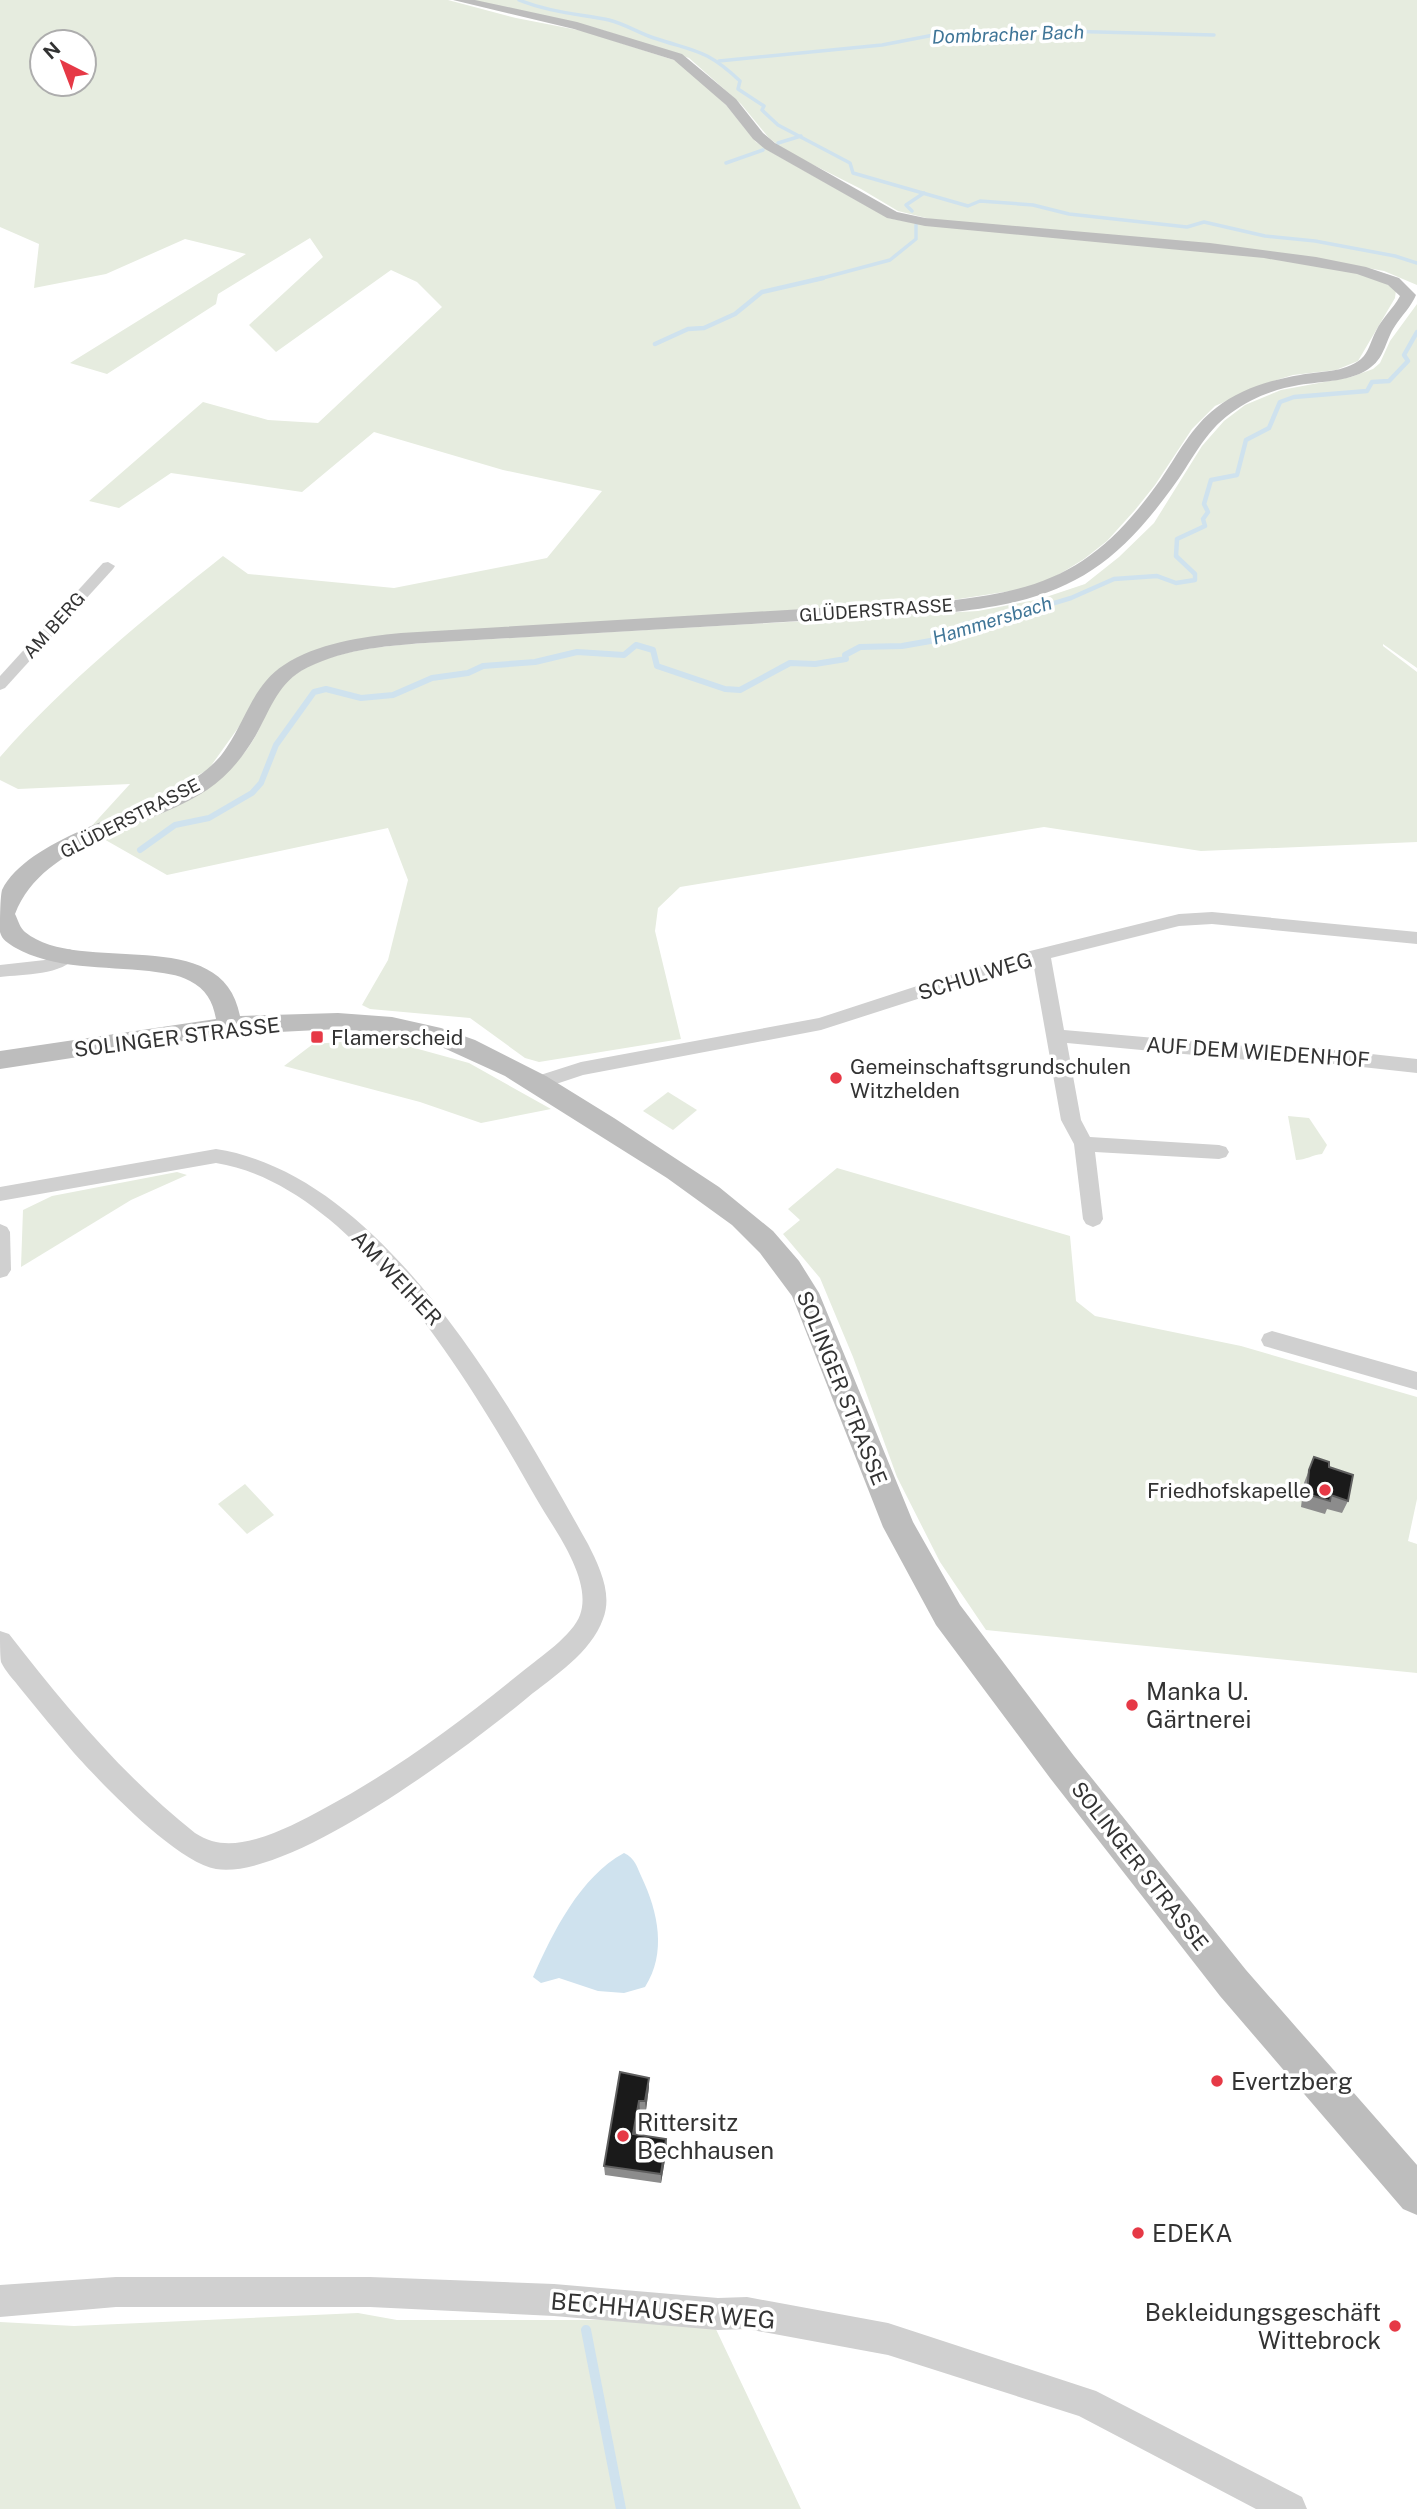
<svg xmlns="http://www.w3.org/2000/svg" width="1417" height="2509" viewBox="0 0 1417 2509" font-family="'Public Sans',sans-serif">
<rect width="100%" height="100%" fill="#fff"/>
<g fill="#e6ecdf" fill-rule="evenodd">
<path d="M0,0H448L516,18L583,31L680,62L726,105L756,142L771,152L888,218L924,225C1048,236 1172,242 1294,262C1328,268 1368,269 1396,290L1395,298L1358,361L1336,370L1293,375L1267,383L1215,406L1192,429L1155,485L1135,510L1107,541L1084,559L1050,580L1017,590L959,599L316,651L243,721L208,770L88,830L130,784L18,789L0,780V757C66,682 145,618 223,556L248,574L394,588L547,558L602,491L503,470L374,432L302,492L171,473L119,508L89,501L203,402L268,420L318,423L442,307L417,282L391,270L276,352L249,325L323,257L310,238L218,294L216,304L107,374L70,363L246,254L185,239L106,274L34,288L39,244L0,227ZM42,42H84V84H42Z"/>
<polygon points="472,0 1417,0 1417,285 1384,271 1346,264 930,219 898,211 861,189 786,151 769,138 741,104 689,58 599,29"/>
<path d="M1417,304V668L1383,644V646L1417,672V842L1201,851L1044,827L680,887L658,908L655,931L681,1039L539,1062L525,1058L470,1018L370,1009L362,1005L388,960L408,880L388,828L167,875L102,838C137,823 193,801 221,777C237,763 252,746 260,727C265,717 268,707 273,698C303,648 388,646 439,642L978,611L1040,599L1085,584L1119,557L1154,523L1202,446L1224,421L1245,405L1281,390L1351,377L1373,369L1380,363L1390,341Z"/>
<polygon points="382,1039 469,1063 551,1109 481,1123 420,1102 284,1066 313,1044"/>
<polygon points="668,1092 697,1110 673,1130 643,1111"/>
<path d="M1288,1116L1309,1118L1327,1145L1322,1154C1312,1155 1306,1160 1296,1160Z"/>
<polygon points="837,1168 1070,1236 1076,1301 1095,1316 1241,1346 1417,1397 1417,1499 1408,1541 1417,1544 1417,1673 986,1630 940,1562 897,1477 853,1357 820,1278 783,1234 800,1220 788,1209"/>
<polygon points="177,1172 187,1175 131,1200 21,1267 23,1210 52,1196"/>
<polygon points="245,1484 274,1515 247,1534 218,1504"/>
<polygon points="358,2313 397,2320 662,2320 713,2323 801,2509 0,2509 0,2322 74,2326"/>
</g>
<path fill="#cfe2ee" d="M624,1853C635,1858 637,1867 642,1878C658,1912 667,1953 645,1987L624,1993L598,1991L559,1978L541,1983L533,1977C553,1932 580,1877 624,1853Z"/>
<g fill="none" stroke-linecap="round" stroke-linejoin="round">
<g stroke="#cfe2ee" stroke-width="3.5">
<path d="M519,0C548,12 579,14 609,20C625,24 639,33 654,38C696,52 706,49 740,81L738,89L764,106L762,110L778,125L850,163L853,173L968,206L980,201L1033,205L1069,214L1187,227L1204,222L1265,236L1315,241L1395,256L1417,263"/>
<polyline points="719,61 882,45 939,34 1060,31 1214,35"/>
<polyline points="778,143 801,136"/>
<polyline points="726,163 763,150"/>
<polyline points="912,211 906,205 924,193"/>
<polyline points="815,280 890,260 916,239 916,225"/>
</g>
<g stroke="#cfe2ee" stroke-width="4.5">
<polyline points="655,344 688,329 704,328 735,314 762,292 823,278"/>
<polyline points="926,642 941,639 964,624 1028,611 1071,598 1114,579 1157,576 1176,583 1195,580 1195,574 1176,556 1177,539 1205,526 1203,519 1208,512 1204,504 1211,480 1237,475 1246,440 1269,428 1280,402 1294,397 1367,391 1372,382 1389,381 1408,361 1404,355 1417,332"/>
</g>
<polyline stroke="#cfe2ee" stroke-width="6" points="140,850 175,825 209,818 252,793 261,783 276,745 314,692 326,689 361,698 393,695 432,678 468,673 483,666 535,662 577,652 624,655 636,645 653,650 657,666 725,689 740,690 790,663 815,664 846,659 845,655 860,647 902,646 936,640"/>
<polyline stroke="#cfe2ee" stroke-width="10" points="586,2330 621,2509"/>
<g fill="#d0d0d0" fill-rule="evenodd">
<polygon points="108,562 115,566 113,569 5,688 0,690 0,676 103,563"/>
<polygon points="1212,912 1417,932 1417,944 1212,924 1179,926 1051,958 1064,1030 1291,1050 1307,1047 1417,1059 1417,1073 1307,1061 1291,1064 1067,1043 1081,1120 1090,1137 1219,1145 1226,1147 1229,1152 1226,1157 1219,1159 1095,1152 1103,1219 1100,1224 1093,1227 1086,1224 1083,1219 1074,1144 1061,1120 1033,962 821,1030 583,1075 538,1090 531,1088 528,1083 531,1078 581,1062 819,1018 1006,957 1179,914"/>
<path d="M69,949L75,951L78,955C62,976 24,974 0,977V965L45,960Z"/>
<path d="M216,1149C385,1175 511,1407 588,1544C599,1566 613,1594 603,1619C591,1653 554,1676 527,1698C469,1746 290,1881 216,1869C176,1862 102,1784 74,1753C56,1732 38,1710 20,1688C14,1680 5,1671 1,1662C0,1655 0,1640 0,1631L9,1634C65,1706 123,1776 195,1833C215,1846 234,1845 256,1839C280,1832 303,1820 325,1808C396,1770 460,1722 523,1671C539,1658 573,1635 580,1615C593,1579 553,1528 536,1498C472,1385 355,1185 216,1163L0,1201V1187Z"/>
<polygon points="0,1224 7,1227 10,1232 11,1270 7,1276 0,1278"/>
<polygon points="1272,1331 1417,1372 1417,1390 1264,1346 1261,1340 1264,1334"/>
<polygon points="116,2277 370,2277 554,2284 718,2298 747,2297 888,2323 1096,2391 1302,2497 1307,2509 1256,2509 1079,2416 888,2355 747,2329 718,2330 554,2316 370,2307 116,2307 0,2317 0,2285"/>
</g>
<path fill="#bdbdbd" fill-rule="evenodd" d="M453,0H475L577,22L682,54L736,99L763,133L775,143L897,212L925,218L1210,243L1316,257L1366,267L1399,278L1416,295C1411,307 1402,315 1395,326C1386,339 1385,357 1371,367C1352,382 1323,381 1299,385C1275,389 1251,398 1231,413C1204,432 1191,463 1172,488C1109,575 1059,600 954,612L425,643C383,646 338,650 301,671C277,686 269,712 256,735C243,757 228,776 207,790C145,831 45,839 15,914C18,920 20,928 25,932C80,977 223,921 240,1016L338,1013L392,1017L441,1028L475,1040L546,1076L614,1118L719,1187L773,1231L799,1261L819,1293L913,1522L960,1605L1074,1756L1246,1970L1417,2165V2215L1403,2209L1220,1996L1050,1778L936,1625L883,1527L792,1296L760,1253L732,1225L667,1178L505,1076L435,1044L392,1034L338,1029L222,1035L0,1069V1051L216,1019C213,1002 206,989 190,981C178,974 162,973 149,971C105,966 54,970 14,947C8,943 2,940 0,932C0,923 0,898 2,890C28,839 131,815 179,788C197,778 216,765 227,747C246,719 254,684 284,665C317,643 362,637 401,633L954,600C1055,589 1102,562 1161,479C1178,454 1192,426 1216,408C1240,389 1270,380 1300,375C1320,371 1344,373 1361,359C1369,352 1371,340 1376,331C1382,318 1393,309 1400,296L1388,285L1357,274L1264,258L925,226L887,218L765,149L753,139L726,105L674,60L574,29Z"/>
</g>
<g fill="#8c8c8c">
<polygon points="1314,1457 1348,1501 1342,1513 1327,1509 1325,1514 1301,1507 1304,1483"/>
<polygon points="620,2072 649,2087 646,2110 640,2110 635,2135 666,2139 667,2148 661,2183 605,2175 604,2166"/>
</g>
<g fill="#5f5f5f">
<polygon points="649,2078 649,2087 646,2110 645,2101"/>
<polygon points="639,2101 640,2110 634,2143 633,2134"/>
<polygon points="666,2139 667,2148 661,2183 661,2174"/>
</g>
<g fill="#1a1a1a" stroke="#5f5f5f" stroke-width="2">
<polygon points="1314,1457 1329,1462 1329,1467 1353,1475 1348,1501 1331,1495 1330,1501 1307,1494 1309,1470"/>
<polygon points="620,2072 649,2078 645,2101 639,2101 633,2134 666,2139 661,2174 604,2166"/>
</g>
<g fill="#e63946" stroke="#fff" stroke-width="2.5">
<rect x="310" y="1030" width="14" height="14" rx="3.5"/>
<circle cx="836" cy="1078" r="7"/>
<circle cx="1325" cy="1490" r="7"/>
<circle cx="1132" cy="1705" r="7"/>
<circle cx="1217" cy="2081" r="7"/>
<circle cx="623" cy="2136" r="7"/>
<circle cx="1138" cy="2233" r="7"/>
<circle cx="1395" cy="2326" r="7"/>
</g>
<g text-anchor="middle" dominant-baseline="central" stroke-width="7" stroke-linejoin="round" paint-order="stroke">
<g font-size="18" fill="#333" stroke="#fff">
<text transform="translate(876 610) rotate(-4)">GLÜDERSTRASSE</text>
<text transform="translate(54 625) rotate(-48)">AM BERG</text>
<text transform="translate(130 818) rotate(-27)">GLÜDERSTRASSE</text>
</g>
<g font-size="19" font-style="italic" fill="#3f7597" stroke="#fff">
<text transform="translate(1008 34) rotate(-2)">Dombracher Bach</text>
<text transform="translate(992 620) rotate(-17)">Hammersbach</text>
</g>
<g font-size="21" fill="#333" stroke="#fff">
<text transform="translate(975 976) rotate(-17)">SCHULWEG</text>
<text transform="translate(177 1037) rotate(-7)">SOLINGER STRASSE</text>
<text transform="translate(1258 1052) rotate(4)">AUF DEM WIEDENHOF</text>
<text transform="translate(397 1278) rotate(47)">AM WEIHER</text>
<text transform="translate(842 1388) rotate(68)">SOLINGER STRASSE</text>
<text transform="translate(1140 1866) rotate(52)">SOLINGER STRASSE</text>
</g>
<g font-size="21" fill="#333" stroke="#fff" text-anchor="start">
<text x="331" y="1037">Flamerscheid</text>
<text x="850" y="1066">Gemeinschaftsgrundschulen<tspan x="850" dy="24">Witzhelden</tspan></text>
<text x="1311" y="1490" text-anchor="end">Friedhofskapelle</text>
</g>
<g font-size="24" fill="#333" stroke="#fff" text-anchor="start">
<text x="1146" y="1691">Manka U.<tspan x="1146" dy="28">Gärtnerei</tspan></text>
<text x="1231" y="2081">Evertzberg</text>
<text x="637" y="2122">Rittersitz<tspan x="637" dy="28">Bechhausen</tspan></text>
<text x="1152" y="2233">EDEKA</text>
<text x="1381" y="2312" text-anchor="end">Bekleidungsgeschäft<tspan x="1381" dy="28">Wittebrock</tspan></text>
</g>
<g font-size="24" fill="#333" stroke="#fff">
<text transform="translate(663 2310) rotate(5)">BECHHAUSER WEG</text>
</g>
</g>
<g transform="translate(63 63) rotate(318)"><circle r="33" fill="#ffffff" stroke="#adadad" stroke-width="2"/>
<path d="M0-5L12 26L0 18L-12 26Z" fill="#e63946"/>
<text y="-10" font-size="19" font-weight="bold" text-anchor="middle" fill="#333333">N</text>
</g>
</svg>
